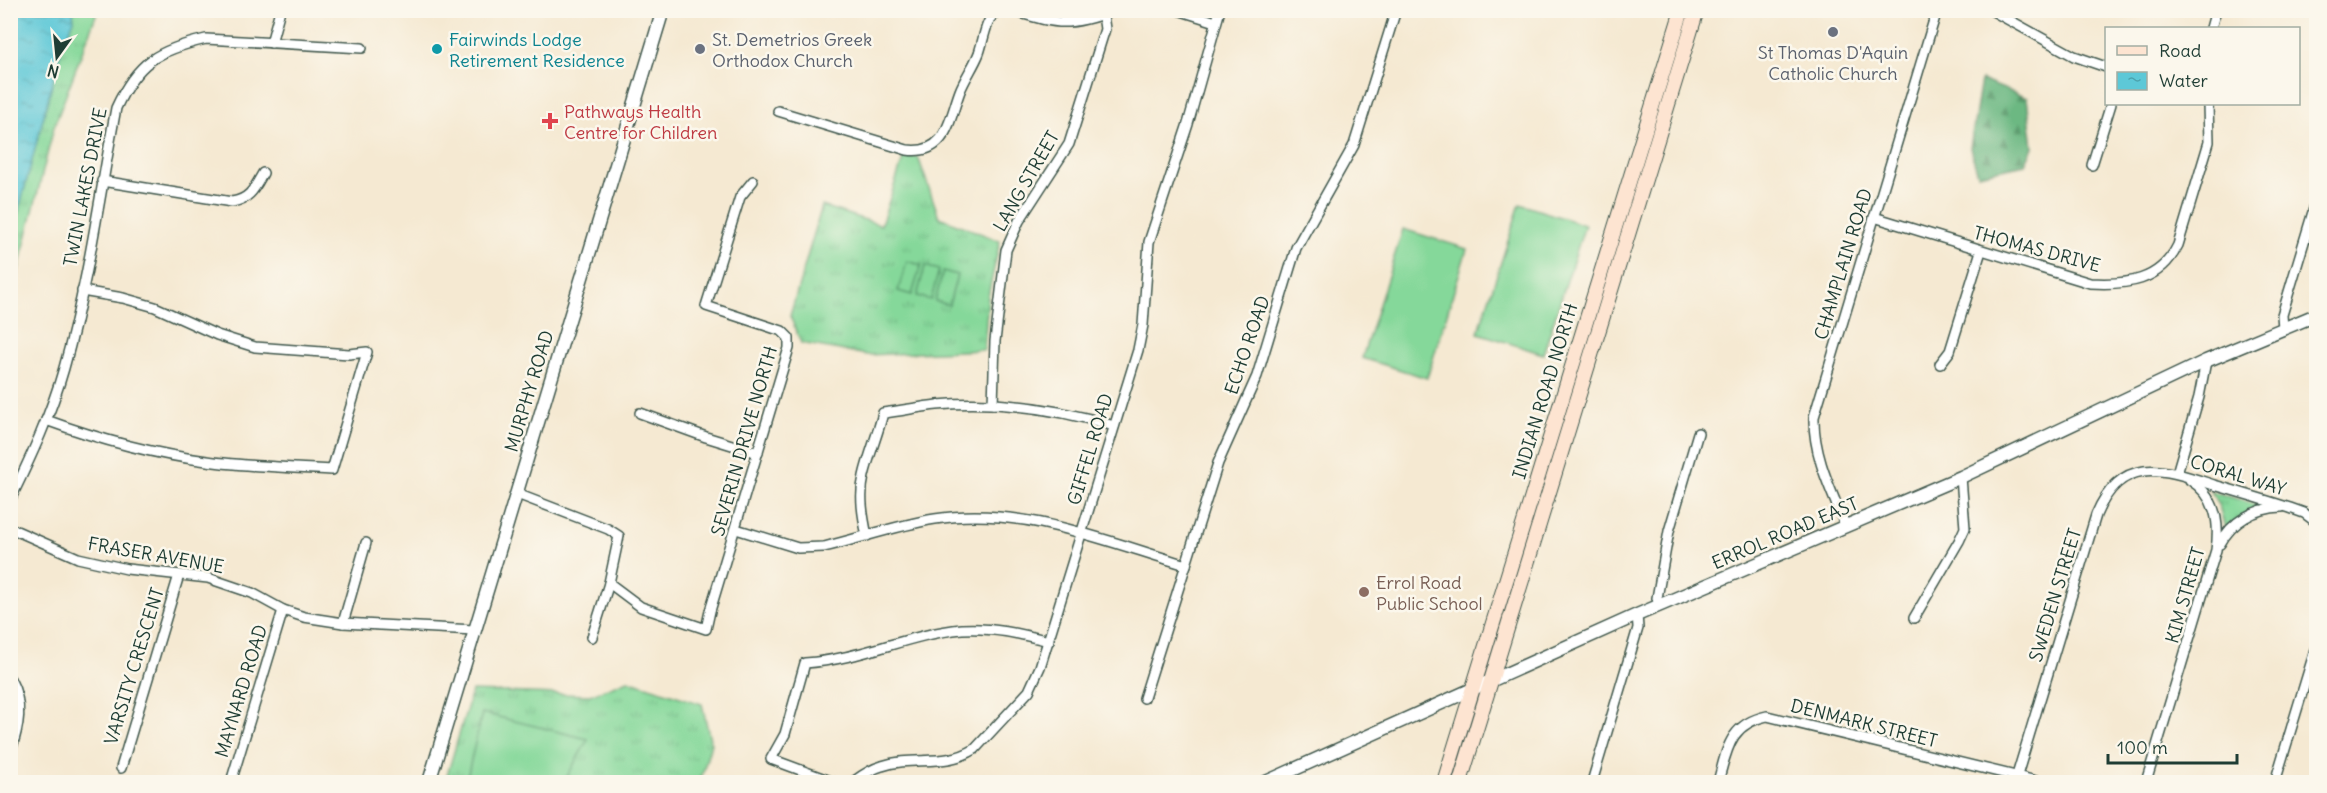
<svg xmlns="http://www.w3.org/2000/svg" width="2327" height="793" viewBox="0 0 2327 793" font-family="Delius,sans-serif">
<defs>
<pattern id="grass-tufts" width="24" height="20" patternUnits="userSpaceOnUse" patternTransform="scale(1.5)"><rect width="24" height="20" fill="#85d89a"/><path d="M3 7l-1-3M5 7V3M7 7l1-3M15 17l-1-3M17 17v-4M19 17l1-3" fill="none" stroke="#72ba85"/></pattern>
<pattern id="forest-firs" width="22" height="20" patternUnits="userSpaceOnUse" patternTransform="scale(1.5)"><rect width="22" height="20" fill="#6cb882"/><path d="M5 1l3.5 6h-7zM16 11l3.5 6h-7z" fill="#58976b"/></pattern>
<pattern id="water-ripples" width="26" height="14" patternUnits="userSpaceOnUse" patternTransform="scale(1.5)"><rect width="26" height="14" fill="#5dc8d7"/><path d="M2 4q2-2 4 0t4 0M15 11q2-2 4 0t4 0" fill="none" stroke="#4ca4af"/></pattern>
</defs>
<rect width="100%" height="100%" fill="#fbf7ec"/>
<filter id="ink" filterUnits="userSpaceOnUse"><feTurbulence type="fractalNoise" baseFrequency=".0167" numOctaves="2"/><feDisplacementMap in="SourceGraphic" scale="12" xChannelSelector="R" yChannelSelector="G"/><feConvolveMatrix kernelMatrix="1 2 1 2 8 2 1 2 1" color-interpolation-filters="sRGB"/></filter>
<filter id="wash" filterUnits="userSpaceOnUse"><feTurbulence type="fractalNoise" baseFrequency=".008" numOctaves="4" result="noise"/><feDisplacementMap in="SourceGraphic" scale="24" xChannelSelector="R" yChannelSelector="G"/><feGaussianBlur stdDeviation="1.35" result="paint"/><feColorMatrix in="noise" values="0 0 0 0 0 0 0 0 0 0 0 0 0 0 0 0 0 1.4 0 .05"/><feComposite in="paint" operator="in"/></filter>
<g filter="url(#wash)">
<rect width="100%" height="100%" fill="#f5e9d2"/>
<g fill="url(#grass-tufts)" stroke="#528a67" stroke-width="1.5">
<polygon points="11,11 95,11 96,15 54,127 11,299"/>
<polygon points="904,156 918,157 939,217 1000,241 988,296 984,350 867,355 801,343 790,316 822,206 881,225"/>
<polygon points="2211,491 2257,505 2259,506 2225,528 2220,509"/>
<polygon points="628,680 702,704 711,744 700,782 445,782 472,691 590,695"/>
</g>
<polygon fill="url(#forest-firs)" stroke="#467a5b" stroke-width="1.5" points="1981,80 2027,98 2033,147 2025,164 1978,174 1970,148"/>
<g fill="#85d89a" stroke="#528a67" stroke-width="1.5">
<polygon points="1520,204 1585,225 1543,354 1478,333"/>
<polygon points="1403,229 1467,249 1427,378 1362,358"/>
<polygon points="907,261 921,265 912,295 898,291"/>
<polygon points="925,266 939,270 931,300 917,296"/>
<polygon points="943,271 957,275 949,305 935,301"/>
<polygon points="482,713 588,739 564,782 466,782"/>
</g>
<polygon fill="url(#water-ripples)" stroke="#3e8286" stroke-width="1.5" points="11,10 73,11 74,20 62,47 11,240"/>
</g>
<g filter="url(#ink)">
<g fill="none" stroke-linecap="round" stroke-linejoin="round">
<defs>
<g id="minor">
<polyline points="870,10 871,11"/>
<path d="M1010,10C1058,24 1066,28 1115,10"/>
<polyline points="1178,10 1216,22"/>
<polyline points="1991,10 2074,56 2106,67"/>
<polyline points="2211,28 2216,10"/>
<polyline points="271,43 280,10"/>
<path d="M778,111L907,150C947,155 949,120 960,91C965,78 974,66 979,53C984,39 985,21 997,10"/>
<polyline points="2092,165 2111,104"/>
<path d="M102,181L232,202C250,199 254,189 263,173"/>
<path d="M1874,217L2090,283C2127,285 2160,282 2178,245L2209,142L2208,104"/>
<polyline points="2283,328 2282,315 2316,202"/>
<polyline points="1940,364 1950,351 1981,251"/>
<polyline points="993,404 995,341 1006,250 1019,221 1069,144 1105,29 1103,15"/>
<polyline points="640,413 706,437 758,453"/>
<path d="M46,420C98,439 153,454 207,461C248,467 291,467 332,470L367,352L349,354L255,347L217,335L155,307L123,298L82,291"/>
<polyline points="2177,473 2199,397 2206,361"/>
<polyline points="517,494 608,529 619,536 609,583 592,637"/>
<path d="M10,500C31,457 51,414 64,368C88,283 100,194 116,108C137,62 158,50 206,39L362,48"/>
<path d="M1846,527C1832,492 1813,456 1814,417L1937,10"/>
<polyline points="10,528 78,558 127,569 208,578 252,593 283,610 304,617 343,623 474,630"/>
<path d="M736,529L798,548L824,547C861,538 898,525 935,519C1021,505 1105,541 1186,565"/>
<path d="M867,536C863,517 859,496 864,476C869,454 878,434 883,413C901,411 919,407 937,405C998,400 1056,408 1114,426"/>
<path d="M2220,544C2232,521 2255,508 2282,507"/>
<polyline points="609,583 641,607 706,629 710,611 789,348 789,338 782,331 706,306 740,197 753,181"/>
<polyline points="1659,606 1657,598 1669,531 1698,433"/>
<polyline points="1914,618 1959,541 1965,528 1961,477"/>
<polyline points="343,623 366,543"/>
<path d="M10,679C24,704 19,727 10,753"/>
<polyline points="1144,698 1218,463 1257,376 1296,248 1354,145 1396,10"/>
<polyline points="121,768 179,575"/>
<polyline points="231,782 283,610"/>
<path d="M833,782L771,759L785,734L805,663C859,660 909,634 962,629C991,627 1021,634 1049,641"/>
<path d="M853,782C861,776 871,769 882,766C913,755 945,768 975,749L1029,691L1040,667L1138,350L1143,325L1149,242L1188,124L1220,10"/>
<polyline points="1592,782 1638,628 1637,615"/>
<path d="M1718,782C1727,750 1729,724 1767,716L2040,782"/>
<path d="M2015,782L2096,515C2122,453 2164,469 2214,485C2239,492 2265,500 2290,508L2304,513L2316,522"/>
<path d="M2146,782L2216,550C2220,522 2216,496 2190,480"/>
<polyline points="2275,782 2316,647"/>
</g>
<g id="tertiary">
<polyline points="429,782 663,10"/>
<polyline points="1266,782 1637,615 1961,477 2206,361 2316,315"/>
</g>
<g id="secondary">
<polyline points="1444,782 1682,10"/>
<polyline points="1460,782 1697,10"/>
</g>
</defs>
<use href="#minor" stroke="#3f574c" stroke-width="12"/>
<use href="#tertiary" stroke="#3f574c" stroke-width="15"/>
<use href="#secondary" stroke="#3f574c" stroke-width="16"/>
<use href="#minor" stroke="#fff" stroke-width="9"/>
<use href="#tertiary" stroke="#fff" stroke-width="12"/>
<use href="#secondary" stroke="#fde4d1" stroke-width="14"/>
</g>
</g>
<g fill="#6b7280" stroke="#fbf7ec" stroke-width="2">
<circle cx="1833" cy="32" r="6"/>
<circle cx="700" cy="49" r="6"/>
</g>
<circle fill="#0f9aa8" stroke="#fbf7ec" stroke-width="2" cx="437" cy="49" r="6"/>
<path fill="#e0444e" stroke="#fbf7ec" stroke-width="2" d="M547 112h6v6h6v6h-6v6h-6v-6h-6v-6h6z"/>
<circle fill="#8d6e63" stroke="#fbf7ec" stroke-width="2" cx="1364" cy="592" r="6"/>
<g text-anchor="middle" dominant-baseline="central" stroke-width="5" stroke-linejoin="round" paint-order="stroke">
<g font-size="18" fill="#0d838f" stroke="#fbf7ec" text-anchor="start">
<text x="449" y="39">Fairwinds Lodge<tspan x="449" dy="21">Retirement Residence</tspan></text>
</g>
<g font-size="18" fill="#5b616d" stroke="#fbf7ec" text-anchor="start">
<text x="712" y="39">St. Demetrios Greek<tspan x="712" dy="21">Orthodox Church</tspan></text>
<text x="1833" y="52" text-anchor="middle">St Thomas D'Aquin<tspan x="1833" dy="21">Catholic Church</tspan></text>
</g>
<g font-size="18" fill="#be3a42" stroke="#fbf7ec" text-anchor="start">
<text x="564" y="111">Pathways Health<tspan x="564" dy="21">Centre for Children</tspan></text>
</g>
<g font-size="18" fill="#1f3d34" stroke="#fbf7ec">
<text transform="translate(1026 181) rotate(-60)">LANG STREET</text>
<text transform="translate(85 187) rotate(-79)">TWIN LAKES DRIVE</text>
<text transform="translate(2037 249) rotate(15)">THOMAS DRIVE</text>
<text transform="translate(1843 264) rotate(-73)">CHAMPLAIN ROAD</text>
<text transform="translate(1247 345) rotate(-71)">ECHO ROAD</text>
<text transform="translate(529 391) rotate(-73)">MURPHY ROAD</text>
<text transform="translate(1545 391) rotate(-73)">INDIAN ROAD NORTH</text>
<text transform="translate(744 441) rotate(-74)">SEVERIN DRIVE NORTH</text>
<text transform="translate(1090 449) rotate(-73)">GIFFEL ROAD</text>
<text transform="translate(2238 475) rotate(17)">CORAL WAY</text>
<text transform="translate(1785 533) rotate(-23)">ERROL ROAD EAST</text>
<text transform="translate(156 555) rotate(10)">FRASER AVENUE</text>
<text transform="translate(2055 595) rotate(-73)">SWEDEN STREET</text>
<text transform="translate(2185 595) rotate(-74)">KIM STREET</text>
<text transform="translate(134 666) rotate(-73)">VARSITY CRESCENT</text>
<text transform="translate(241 691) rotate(-73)">MAYNARD ROAD</text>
<text transform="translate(1864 723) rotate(14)">DENMARK STREET</text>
</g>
<g font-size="18" fill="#785e54" stroke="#fbf7ec" text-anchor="start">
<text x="1376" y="582">Errol Road<tspan x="1376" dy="21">Public School</tspan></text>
</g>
</g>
<rect width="2327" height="793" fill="none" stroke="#fbf7ec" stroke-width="36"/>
<rect x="2105" y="27" width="195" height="78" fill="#fbf7ec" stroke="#a3ada2" stroke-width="1.5"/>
<rect x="2117" y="46" width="30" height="9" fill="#fde4d1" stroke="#a3ada2" stroke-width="1.5"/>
<text x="2159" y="57" font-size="18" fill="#1f3d34">Road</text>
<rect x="2117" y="72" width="30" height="18" fill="url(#water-ripples)" stroke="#a3ada2" stroke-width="1.5"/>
<text x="2159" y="87" font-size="18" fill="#1f3d34">Water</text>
<g transform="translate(57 57) rotate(195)" stroke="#fbf7ec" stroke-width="4.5" paint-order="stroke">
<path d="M0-4.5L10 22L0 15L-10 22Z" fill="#1f3d34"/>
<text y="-9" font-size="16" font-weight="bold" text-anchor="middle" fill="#1f3d34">N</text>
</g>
<path d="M2108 754v9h129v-9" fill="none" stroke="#1f3d34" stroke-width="3"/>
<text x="2117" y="754" font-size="18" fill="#1f3d34" stroke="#fbf7ec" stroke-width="4.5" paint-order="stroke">100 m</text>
</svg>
